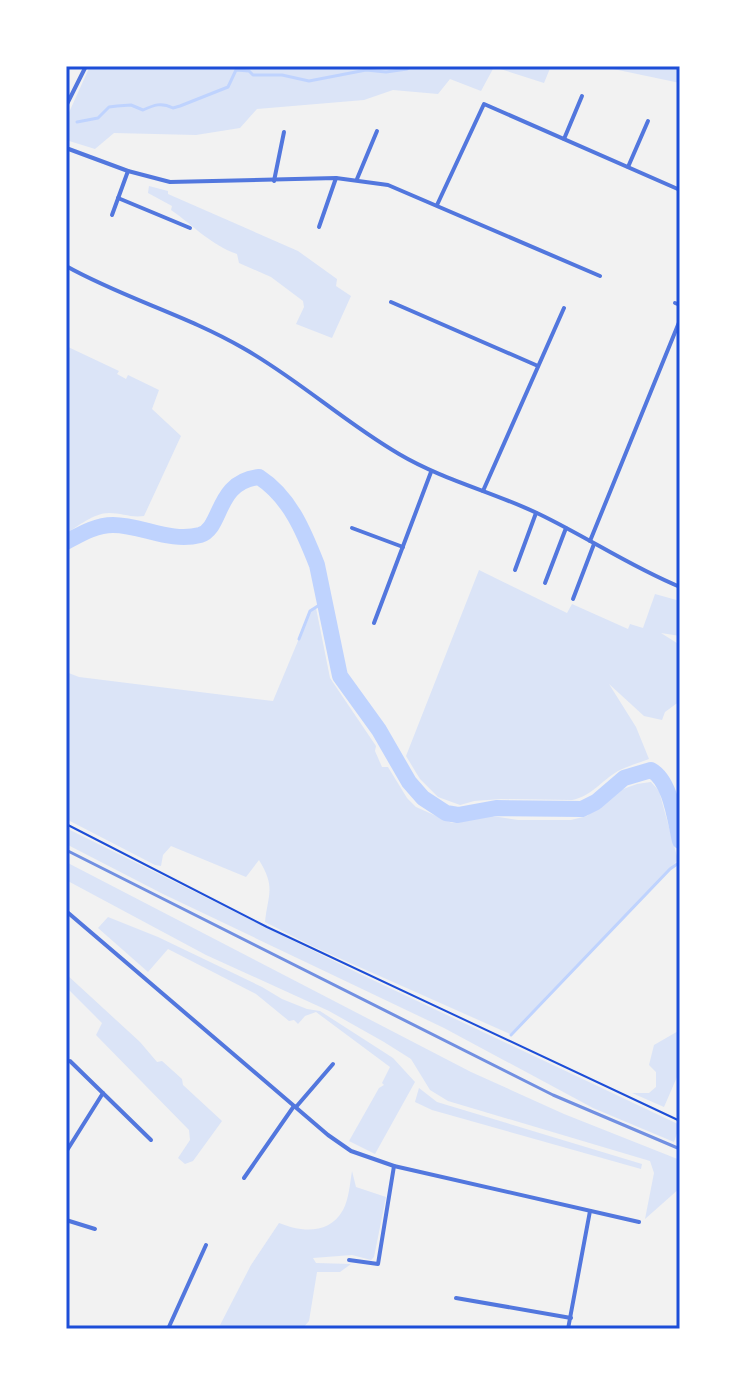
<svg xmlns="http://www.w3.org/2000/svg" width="746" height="1395" viewBox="0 0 746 1395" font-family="Roboto,sans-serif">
<rect width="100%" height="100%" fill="#f2f2f2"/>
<g fill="#dbe4f7">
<polygon points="90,66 551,66 544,83 494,67 481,91 450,79 438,94 393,90 364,100 257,109 240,128 196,135 114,133 95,149 66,140 66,119"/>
<polygon points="599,66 680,66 680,83"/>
<path d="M149,186L168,191V194L298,251L337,279L336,286L351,296L332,338L296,324L304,307L303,301L271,277L239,263L237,254C211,245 194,226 171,210L172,206L148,193Z"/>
<path d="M66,346L119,371L117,374L126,379L128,375L159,390L152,409L181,436L144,516C131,518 122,513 109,513C94,513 78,526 66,534Z"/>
<path d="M479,570L567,613L572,604L628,629L630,624L643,628L655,594L680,601V636L661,633L680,645V701L665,712L662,720L644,716L609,684L636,727L649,759C639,763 627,766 618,771C601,781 592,796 572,800L501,799L474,801L460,805L438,797L420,779L406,756Z"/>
<path d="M316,608L330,678L376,746L375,751L382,767H388L407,798L416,807L452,823L492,816L518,820H571L587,816L615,792L637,784L651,782L659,791L678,860L510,1034L312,946L265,922C268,893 276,888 259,860L246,877L171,846L163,855L161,866L155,865L66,819V672L79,677L273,701L310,612Z"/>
<polygon points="66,828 360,974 680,1125 674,1142 593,1108 444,1028 163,894 66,844"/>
<polygon points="66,862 471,1072 564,1114 680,1160 680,1188 645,1219 654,1173 650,1161 448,1101 430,1090 411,1059 384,1042 329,1011 206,955 66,880"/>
<polygon points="108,917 158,937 262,987 282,999 307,1009 320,1011 393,1058 415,1082 375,1154 349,1141 379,1088 384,1085 382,1083 390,1067 316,1012 305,1016 298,1024 294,1020 289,1021 256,994 168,949 148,972 98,928"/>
<polygon points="66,974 140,1042 157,1062 162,1061 182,1079 183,1085 222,1121 193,1161 185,1164 178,1158 190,1140 189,1130 96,1035 102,1023 66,987"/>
<polygon points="680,1030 680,1070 664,1107 632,1093 649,1093 656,1087 656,1072 649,1065 654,1045"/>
<polygon points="419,1088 437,1102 642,1164 641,1169 432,1110 415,1102"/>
<path d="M352,1171L356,1187L386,1197L374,1257L371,1260L352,1255L313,1258L316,1263L351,1264L340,1272H317L309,1321L302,1329H218L251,1265L279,1223C301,1232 329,1235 343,1210C349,1199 350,1183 352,1171Z"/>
</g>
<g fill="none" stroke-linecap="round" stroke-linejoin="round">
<g stroke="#bfd3fe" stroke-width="3">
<path d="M77,122L98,118L109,107L117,106L131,105L143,110C154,105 161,102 173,108L180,106L228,87L236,70L249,71L253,75H282L309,81L366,70L386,72L407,69L412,66"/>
<polyline points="299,639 310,611 324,602"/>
<polyline points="511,1035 670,869 680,862"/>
</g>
<path stroke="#bfd3fe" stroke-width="16" d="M66,542C81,534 96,525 113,525C142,525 170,543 200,535C223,528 215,482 259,477C290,497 304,532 317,565L340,676L379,730L409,782L423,798L446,813L458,815L496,808L582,809L596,802L624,778L651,770C671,781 675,820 680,841"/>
<polyline stroke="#1d4ed8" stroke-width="2" points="66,824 267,927 680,1121"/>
<g stroke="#5277de" stroke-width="4">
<polyline points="66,106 86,66"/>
<polyline points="564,139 582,96"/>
<polyline points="66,148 128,171 170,182 336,178 388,185 600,276"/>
<polyline points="628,167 648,121"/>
<polyline points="357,179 377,131"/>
<polyline points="274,181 284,132"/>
<polyline points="118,198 190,228"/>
<polyline points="437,205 484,104 680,190"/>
<polyline points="112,215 128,171"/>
<polyline points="319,227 336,178"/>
<path d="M66,266C123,298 186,315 243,348C298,379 344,422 399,454C443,480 493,492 539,514C587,537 631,567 680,587"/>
<polyline points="391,302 538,366"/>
<polyline points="675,303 680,305"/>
<polyline points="483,491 564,308"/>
<polyline points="352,528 403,547"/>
<polyline points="590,541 680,320"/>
<polyline points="515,570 536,513"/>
<polyline points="545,583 566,528"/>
<polyline points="573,599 594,544"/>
<polyline points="374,623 431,472"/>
<polyline points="66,911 328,1135 351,1151 394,1166 639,1222"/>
<polyline points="70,1061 151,1140"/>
<polyline points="296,1107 333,1064"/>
<polyline points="66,1152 103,1093"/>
<polyline points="244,1178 294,1106"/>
<polyline points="66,1220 95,1229"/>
<polyline points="349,1260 378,1264 394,1166"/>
<polyline points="456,1298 571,1318"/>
<polyline points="168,1329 206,1245"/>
<polyline points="568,1329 590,1211"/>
</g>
<polyline stroke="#7290e2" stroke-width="3" points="66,850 553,1095 680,1149"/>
</g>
<rect width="746" height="1395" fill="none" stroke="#ffffff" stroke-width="136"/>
<rect x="68" y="68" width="610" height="1259" fill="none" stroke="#1d4ed8" stroke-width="3"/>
</svg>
